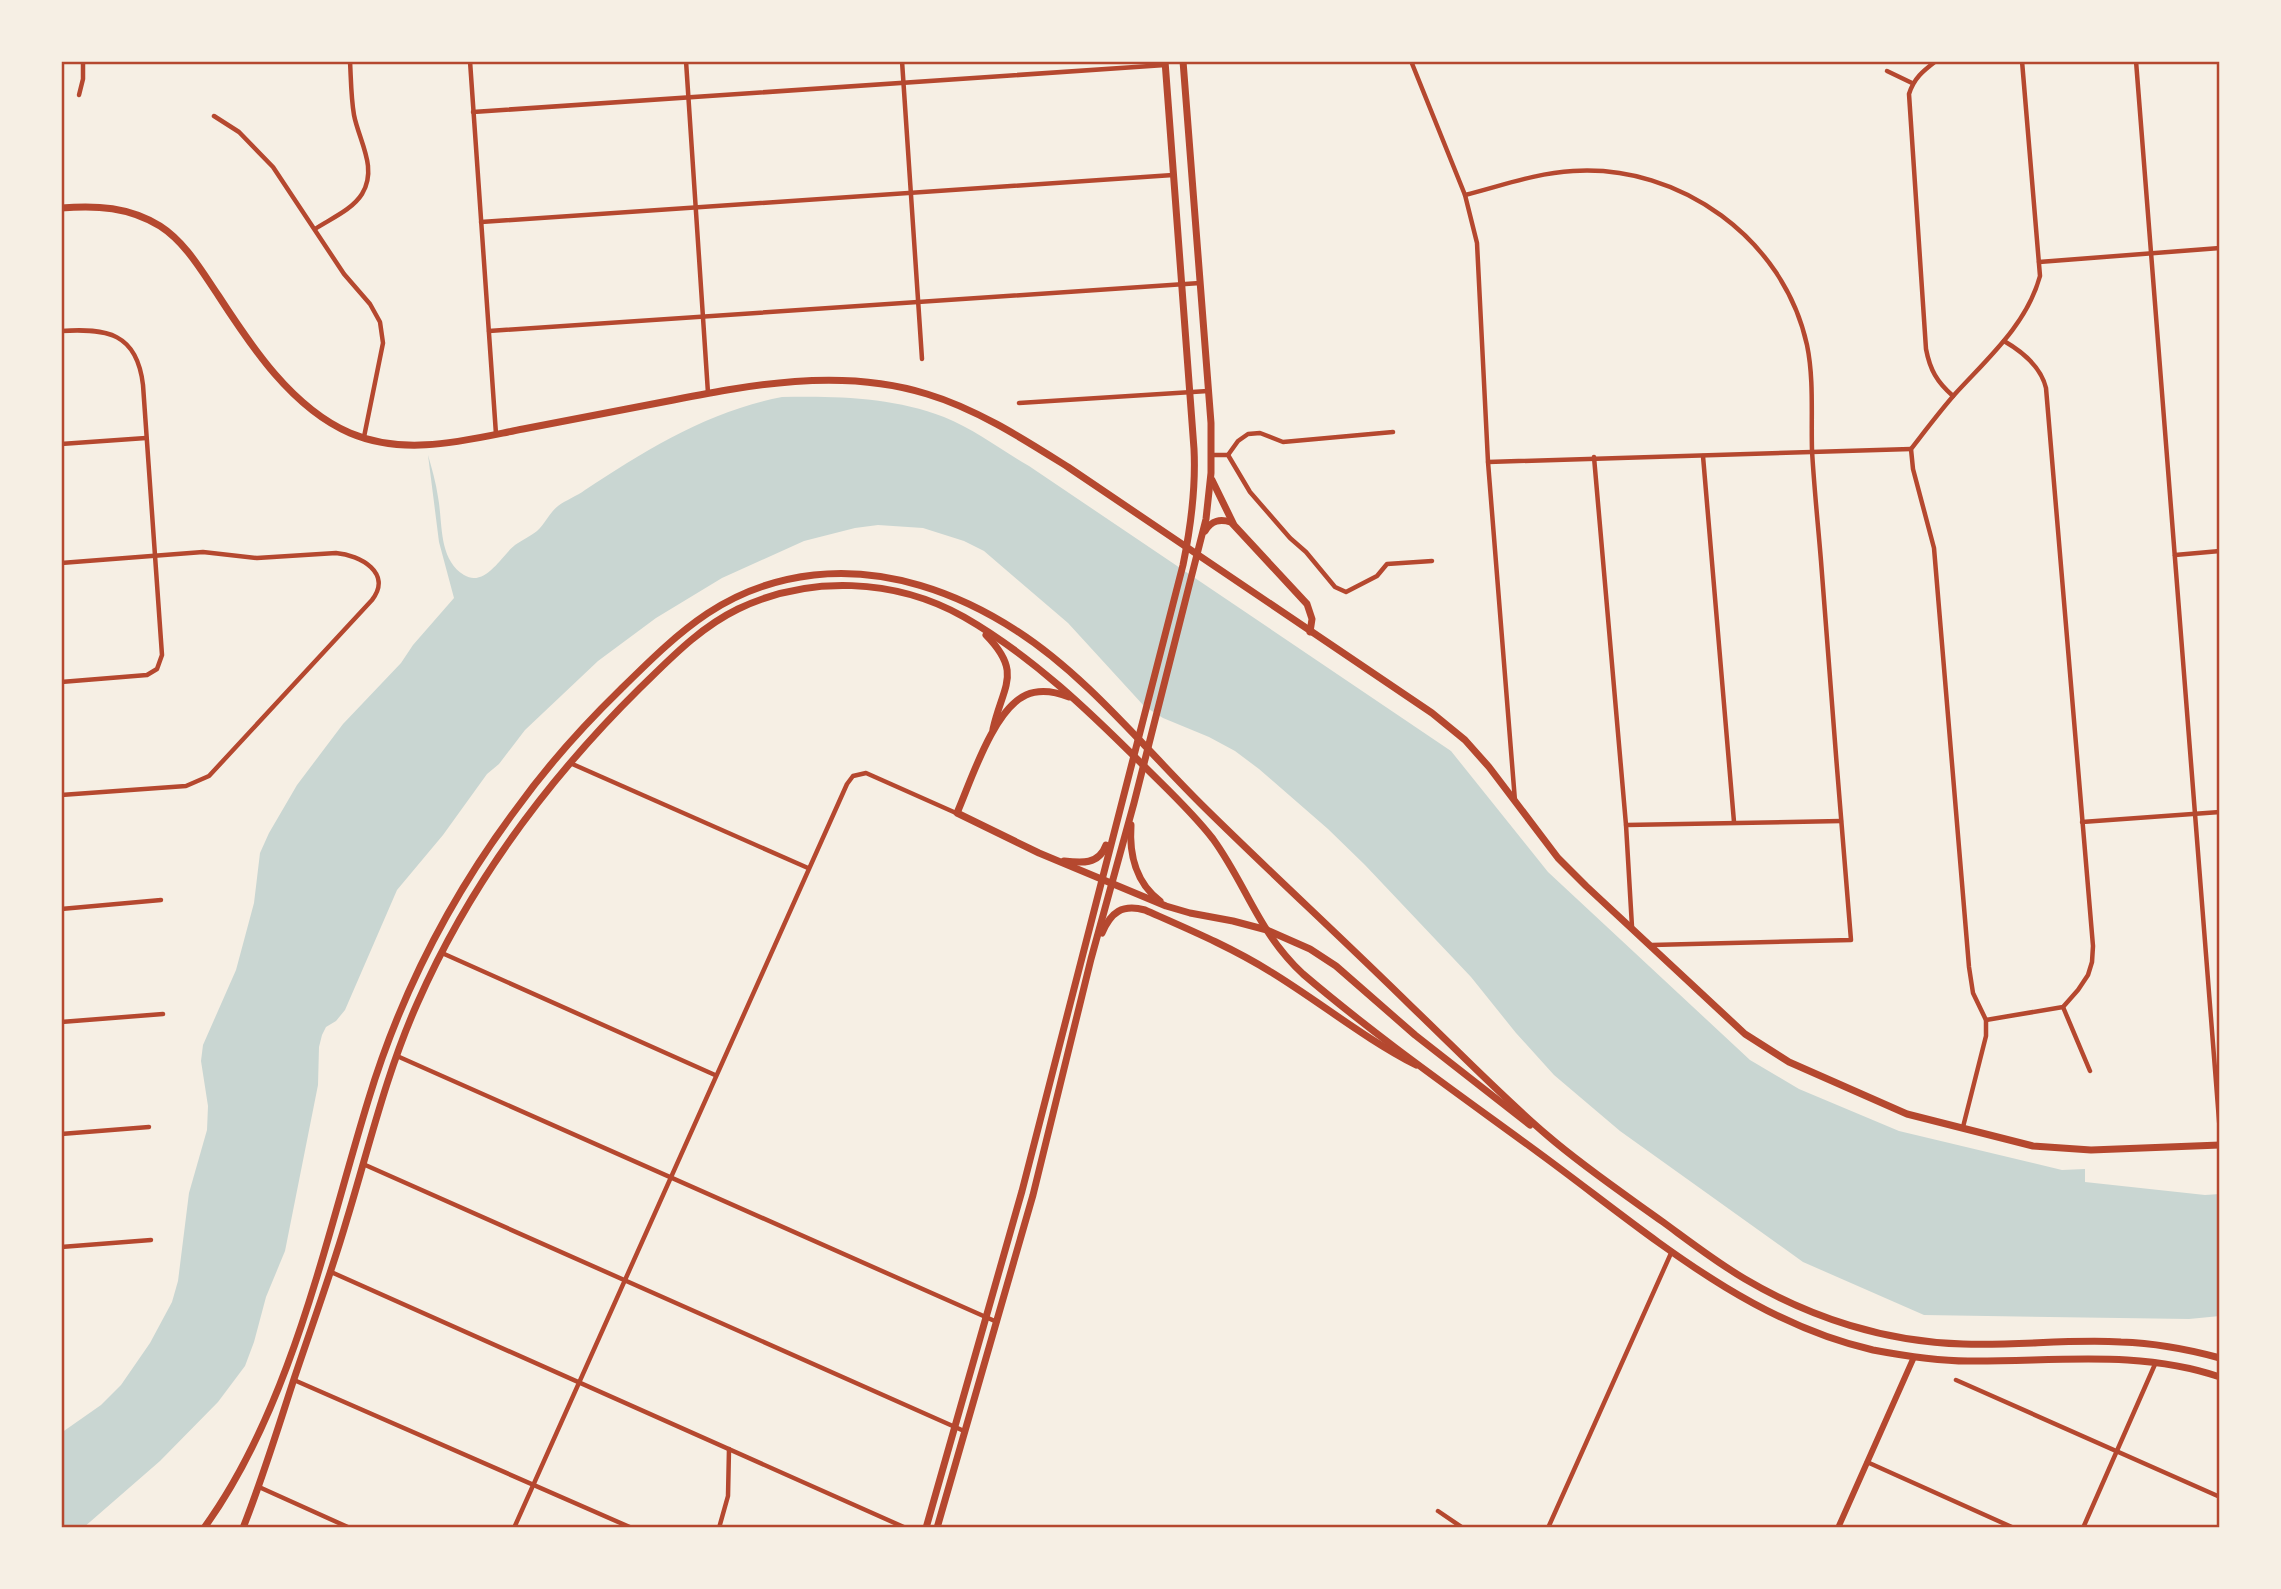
<svg xmlns="http://www.w3.org/2000/svg" width="2281" height="1589" viewBox="0 0 2281 1589" font-family="'Asap Condensed',sans-serif">
<rect width="100%" height="100%" fill="#f6efe4"/>
<path fill="#c9d6d2" d="M782,397C837,396 892,397 944,417C974,429 1001,450 1029,466L1451,751L1548,872L1750,1060L1799,1089L1899,1131L2062,1170L2085,1169V1182L2205,1195L2220,1194V1316L2189,1319L1924,1315L1803,1262L1620,1131L1554,1075L1516,1033L1471,977L1365,865L1328,829L1259,769L1235,751L1209,737L1163,718L1144,706L1068,623L984,551L964,541L923,528L878,525L855,528L804,541L722,578L656,618L598,661L525,730L499,764L487,774L443,835L397,890L345,1010L336,1021L326,1027L322,1035L319,1047L318,1085L285,1251L266,1297L254,1342L245,1366L218,1402L160,1461L83,1528H61V1433L101,1405L121,1385L150,1343L172,1302L178,1281L189,1193L207,1130L208,1106L201,1061L203,1045L236,970L254,903L260,853L269,833L297,785L343,724L401,663L413,645L454,598L439,542L428,455C432,469 436,483 438,497C443,523 438,559 464,575C485,588 502,555 515,545C522,540 531,536 537,531C545,524 549,513 558,506C566,500 577,496 585,490C645,450 711,410 782,397Z"/>
<g fill="none" stroke-linecap="round" stroke-linejoin="round">
<g stroke="#b5482f" stroke-width="4.5">
<polyline points="470,61 496,434"/>
<polyline points="686,61 708,393"/>
<polyline points="902,61 922,359"/>
<polyline points="1411,61 1465,195 1477,243 1488,462 1515,801"/>
<path d="M1936,61C1923,71 1914,78 1909,94L1926,349C1930,370 1937,382 1953,396"/>
<polyline points="2136,61 2220,1133"/>
<polyline points="1887,71 1912,83"/>
<polyline points="79,95 83,79 83,61"/>
<polyline points="473,112 1165,65"/>
<polyline points="214,116 239,132 273,167 344,274 370,304 380,322 383,343 364,437"/>
<path d="M1465,195C1501,186 1536,173 1573,171C1680,164 1784,239 1807,345C1814,379 1811,415 1812,450C1814,487 1818,524 1821,561C1831,687 1840,814 1851,940L1652,945"/>
<polyline points="481,222 1173,175"/>
<path d="M315,229C330,219 352,210 362,194C378,168 359,141 354,115C351,98 351,79 350,61"/>
<polyline points="2039,262 2220,248"/>
<path d="M61,331C107,328 137,333 143,385L162,655L157,669L147,675L61,682"/>
<polyline points="489,331 1200,283"/>
<polyline points="1019,403 1208,391"/>
<polyline points="61,444 146,438"/>
<polyline points="1211,455 1228,455 1250,492 1290,538 1306,552 1335,587 1346,592 1377,576 1387,564 1432,561"/>
<polyline points="1228,455 1238,441 1248,434 1260,433 1283,442 1393,432"/>
<polyline points="1703,456 1734,822"/>
<polyline points="1594,457 1626,825 1632,927"/>
<polyline points="1488,462 1911,449"/>
<polyline points="2175,555 2220,551"/>
<path d="M61,563L203,552L257,558L336,553C360,555 393,573 372,600L209,776L186,786L61,795"/>
<polyline points="570,763 808,868"/>
<polyline points="2082,822 2220,812"/>
<polyline points="1626,825 1841,821"/>
<polyline points="61,909 161,900"/>
<polyline points="442,953 715,1075"/>
<polyline points="2063,1007 2090,1071"/>
<path d="M1986,1020L2063,1007L2078,990L2088,975L2092,962L2093,946L2046,388C2041,367 2023,352 2004,341"/>
<polyline points="61,1022 163,1014"/>
<polyline points="397,1056 997,1322"/>
<path d="M1963,1127L1986,1036V1020L1973,993L1969,967L1934,548L1913,469L1911,449C1925,431 1940,411 1955,394C1988,358 2027,324 2040,276L2022,61"/>
<polyline points="61,1134 149,1127"/>
<polyline points="363,1164 964,1431"/>
<polyline points="61,1247 151,1240"/>
<polyline points="331,1272 906,1528"/>
<polyline points="294,1380 632,1528"/>
<polyline points="1956,1380 2220,1497"/>
<polyline points="1867,1462 2014,1528"/>
<polyline points="259,1487 350,1528"/>
<polyline points="1438,1511 1463,1528"/>
<polyline points="514,1528 847,784 853,776 866,773 956,813"/>
<polyline points="719,1528 728,1496 729,1449"/>
<polyline points="1548,1528 1672,1251"/>
<polyline points="2083,1528 2156,1362"/>
</g>
<polyline stroke="#b5482f" stroke-width="6" points="1838,1528 1914,1357"/>
<g stroke="#b5482f" stroke-width="7">
<path d="M61,208C97,205 129,207 160,226C185,242 201,270 218,295C251,346 292,408 350,433C406,457 466,440 523,429C570,420 616,411 663,402C749,385 841,367 927,394C977,409 1025,440 1068,467L1432,713L1465,740L1489,767L1558,858L1586,886L1745,1034L1789,1062L1907,1114L2033,1146L2091,1150L2220,1145"/>
<polyline points="1212,480 1233,523"/>
<path d="M1205,531C1212,520 1220,519 1231,522L1307,604L1312,619L1310,632"/>
<path d="M986,635C1023,673 1003,685 993,729"/>
<path d="M1069,697C1056,692 1040,689 1026,695C993,710 971,781 957,813L1039,853L1166,906L1190,913L1233,921L1267,930L1310,949L1336,966L1415,1035L1530,1125"/>
<path d="M1131,825C1129,854 1136,883 1160,901"/>
<path d="M1064,861C1081,863 1099,865 1106,845"/>
<path d="M1102,933C1111,912 1122,904 1145,910C1188,929 1231,947 1271,972C1320,1002 1365,1039 1416,1065"/>
<path d="M204,1528C291,1408 325,1241 368,1101C400,995 451,896 517,808C548,765 583,726 621,689C680,631 726,585 814,575C886,567 957,592 1017,631C1088,677 1145,749 1205,808C1273,875 1344,940 1412,1007C1457,1050 1500,1095 1548,1136C1584,1167 1624,1194 1663,1222C1689,1241 1716,1262 1745,1279C1811,1318 1886,1342 1963,1344C2016,1346 2068,1339 2121,1342C2155,1343 2187,1349 2220,1358"/>
<path d="M243,1528C262,1480 277,1431 293,1382C311,1328 331,1274 347,1219C369,1147 386,1074 417,1004C470,883 546,781 640,688C670,659 699,628 738,609C809,575 895,578 964,617C1032,656 1090,712 1145,767C1168,790 1193,813 1213,839C1247,886 1258,932 1303,974C1378,1038 1460,1095 1539,1153C1643,1229 1745,1321 1873,1350C1905,1356 1936,1361 1968,1361C2053,1362 2138,1349 2220,1377"/>
<path d="M926,1528L1022,1191L1183,565C1191,526 1196,489 1194,449L1165,61"/>
<polyline points="937,1528 1033,1195 1091,959 1134,803 1206,519 1211,473 1211,423 1183,61"/>
</g>
</g>
<rect width="2281" height="1589" fill="none" stroke="#f6efe4" stroke-width="126"/>
<rect x="63" y="63" width="2155" height="1463" fill="none" stroke="#b5482f" stroke-width="2.5"/>
</svg>
